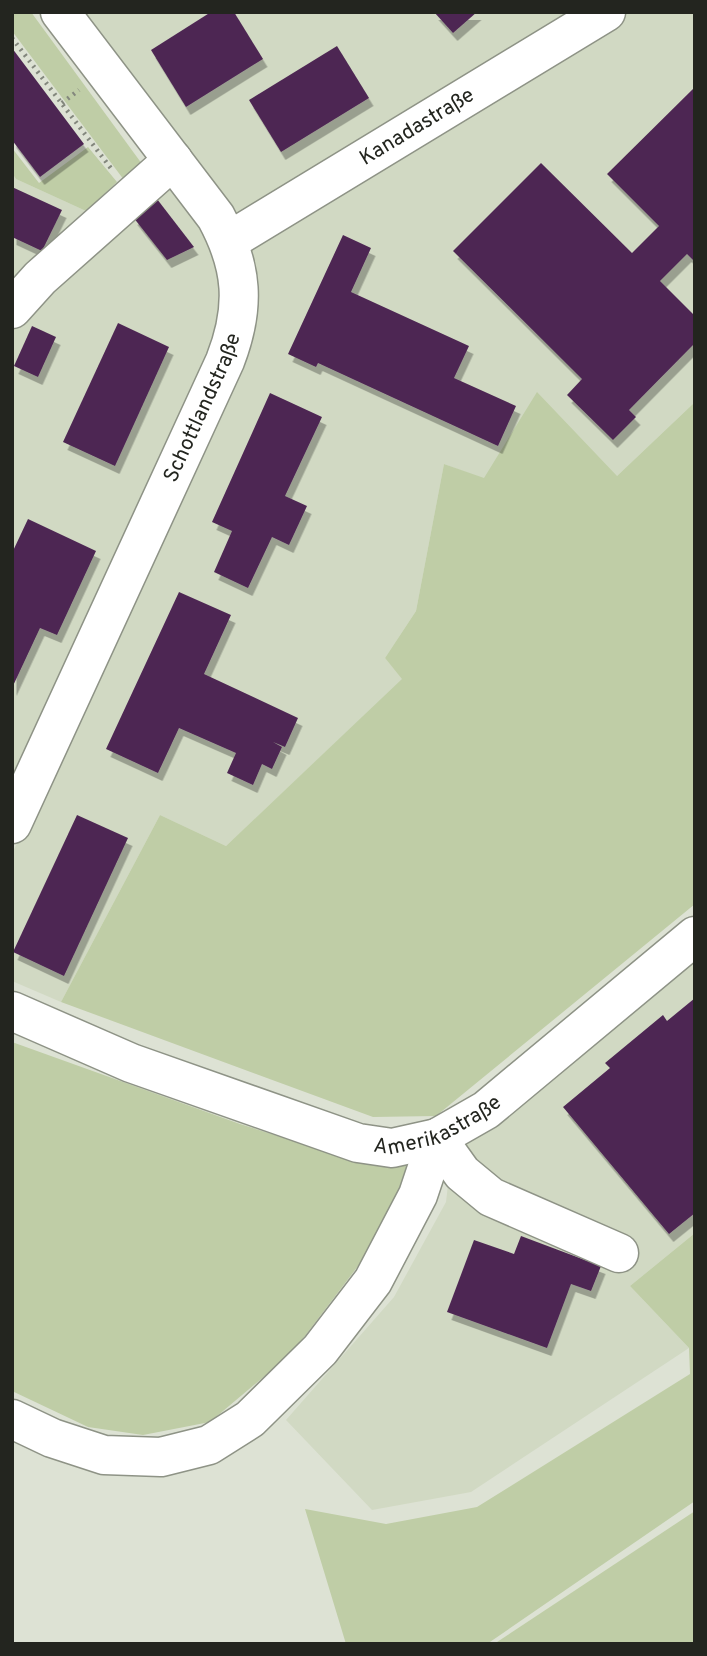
<svg xmlns="http://www.w3.org/2000/svg" width="707" height="1656" viewBox="0 0 707 1656" font-family="Overpass,sans-serif">
<defs>
<filter id="shadow"><feDropShadow dx="4.5" dy="8" stdDeviation="0" flood-color="#0004"/></filter>
</defs>
<rect width="100%" height="100%" fill="#dde2d4"/>
<g fill="#d1d9c3">
<polygon points="83,12 588,12 236,225"/>
<polygon points="616,12 695,12 695,402 617,476 484,479 444,464 416,611 385,658 403,679 226,846 160,815 61,1002 12,981 12,854 237,351 244,243"/>
<polygon points="12,173 16,179 86,211 106,235 169,177 209,233 225,270 223,327 12,791"/>
<polygon points="695,957 695,1233 630,1286 689,1348 471,1492 372,1510 286,1420 394,1297 446,1202 453,1142"/>
</g>
<g fill="#bfcda6">
<polygon points="12,12 31,12 142,164 124,180 12,31"/>
<polygon points="88,147 117,182 86,211 16,179 12,173 12,148 39,183"/>
<polygon points="537,392 617,476 695,402 695,904 436,1116 373,1117 61,1002 160,815 226,846 402,679 385,658 416,611 444,464 484,478"/>
<polygon points="12,1042 240,1124 354,1160 410,1164 377,1241 292,1353 210,1422 143,1435 88,1427 12,1391"/>
<polygon points="695,1233 695,1501 487,1644 346,1644 305,1509 386,1524 477,1507 690,1374 689,1348 630,1286"/>
<polygon points="695,1511 695,1644 494,1644"/>
</g>
<g fill="#4e2853" filter="url(#shadow)">
<polygon points="211,12 234,12 263,59 186,107 151,50"/>
<polygon points="434,12 477,12 453,33"/>
<polygon points="337,46 369,98 281,152 249,100"/>
<polygon points="12,48 84,144 40,177 12,140"/>
<polygon points="695,87 695,262 687,254 660,281 695,316 695,343 629,410 636,417 613,440 567,395 582,379 453,251 541,163 632,253 659,226 607,174"/>
<polygon points="12,187 62,210 42,251 12,237"/>
<polygon points="157,199 194,247 167,260 133,217"/>
<polygon points="343,235 371,248 351,292 469,346 454,378 516,406 498,446 318,363 316,367 288,354"/>
<polygon points="118,323 169,347 115,466 63,442"/>
<polygon points="32,326 56,337 38,377 14,366"/>
<polygon points="270,393 322,417 285,496 307,506 289,545 272,537 248,588 214,572 232,531 212,522"/>
<polygon points="28,519 96,551 57,635 40,628 12,688 12,553"/>
<polygon points="179,592 231,615 204,674 298,718 285,747 273,742 282,747 272,769 262,764 253,785 227,773 236,753 179,728 158,773 106,749"/>
<polygon points="77,815 128,838 64,976 13,952"/>
<polygon points="695,998 695,1213 669,1234 563,1107 610,1068 605,1063 663,1015 667,1021"/>
<polygon points="521,1236 601,1266 591,1291 571,1284 547,1348 447,1312 474,1240 514,1254"/>
</g>
<g fill="none" stroke-linecap="round" stroke-linejoin="round">
<defs>
<g id="minor">
<path id="s1" d="M229,241L606,12"/>
<polyline points="12,309 40,278 173,160"/>
<path id="s2" d="M12,824L225,361C246,307 243,267 216,217L60,12"/>
<path id="s3" d="M12,1011L131,1063L358,1143L392,1148L437,1138L486,1110L695,936"/>
<polyline points="437,1138 462,1173 491,1197 619,1253"/>
<polyline points="12,1419 52,1438 104,1455 161,1457 209,1445 250,1419 320,1350 373,1281 418,1195 437,1138"/>
</g>
</defs>
<use href="#minor" stroke="#8e9386" stroke-width="41"/>
<g stroke="#83877d" stroke-width="4.5" stroke-dasharray="2 5" stroke-linecap="butt">
<polyline points="12,38 113,171"/>
<polyline points="62,103 79,90"/>
</g>
<use href="#minor" stroke="#fff" stroke-width="38"/>
</g>
<g text-anchor="middle" dominant-baseline="central" stroke-width="7" stroke-linejoin="round" paint-order="stroke">
<g font-size="21" fill="#23251f" stroke="#eaf0e1">
<text stroke="none"><textPath href="#s1" startOffset="220">Kanadastraße</textPath></text>
<text stroke="none"><textPath href="#s2" startOffset="458">Schottlandstraße</textPath></text>
<text stroke="none"><textPath href="#s3" startOffset="455">Amerikastraße</textPath></text>
</g>
</g>
<rect width="707" height="1656" fill="none" stroke="#23251f" stroke-width="28"/>
</svg>
